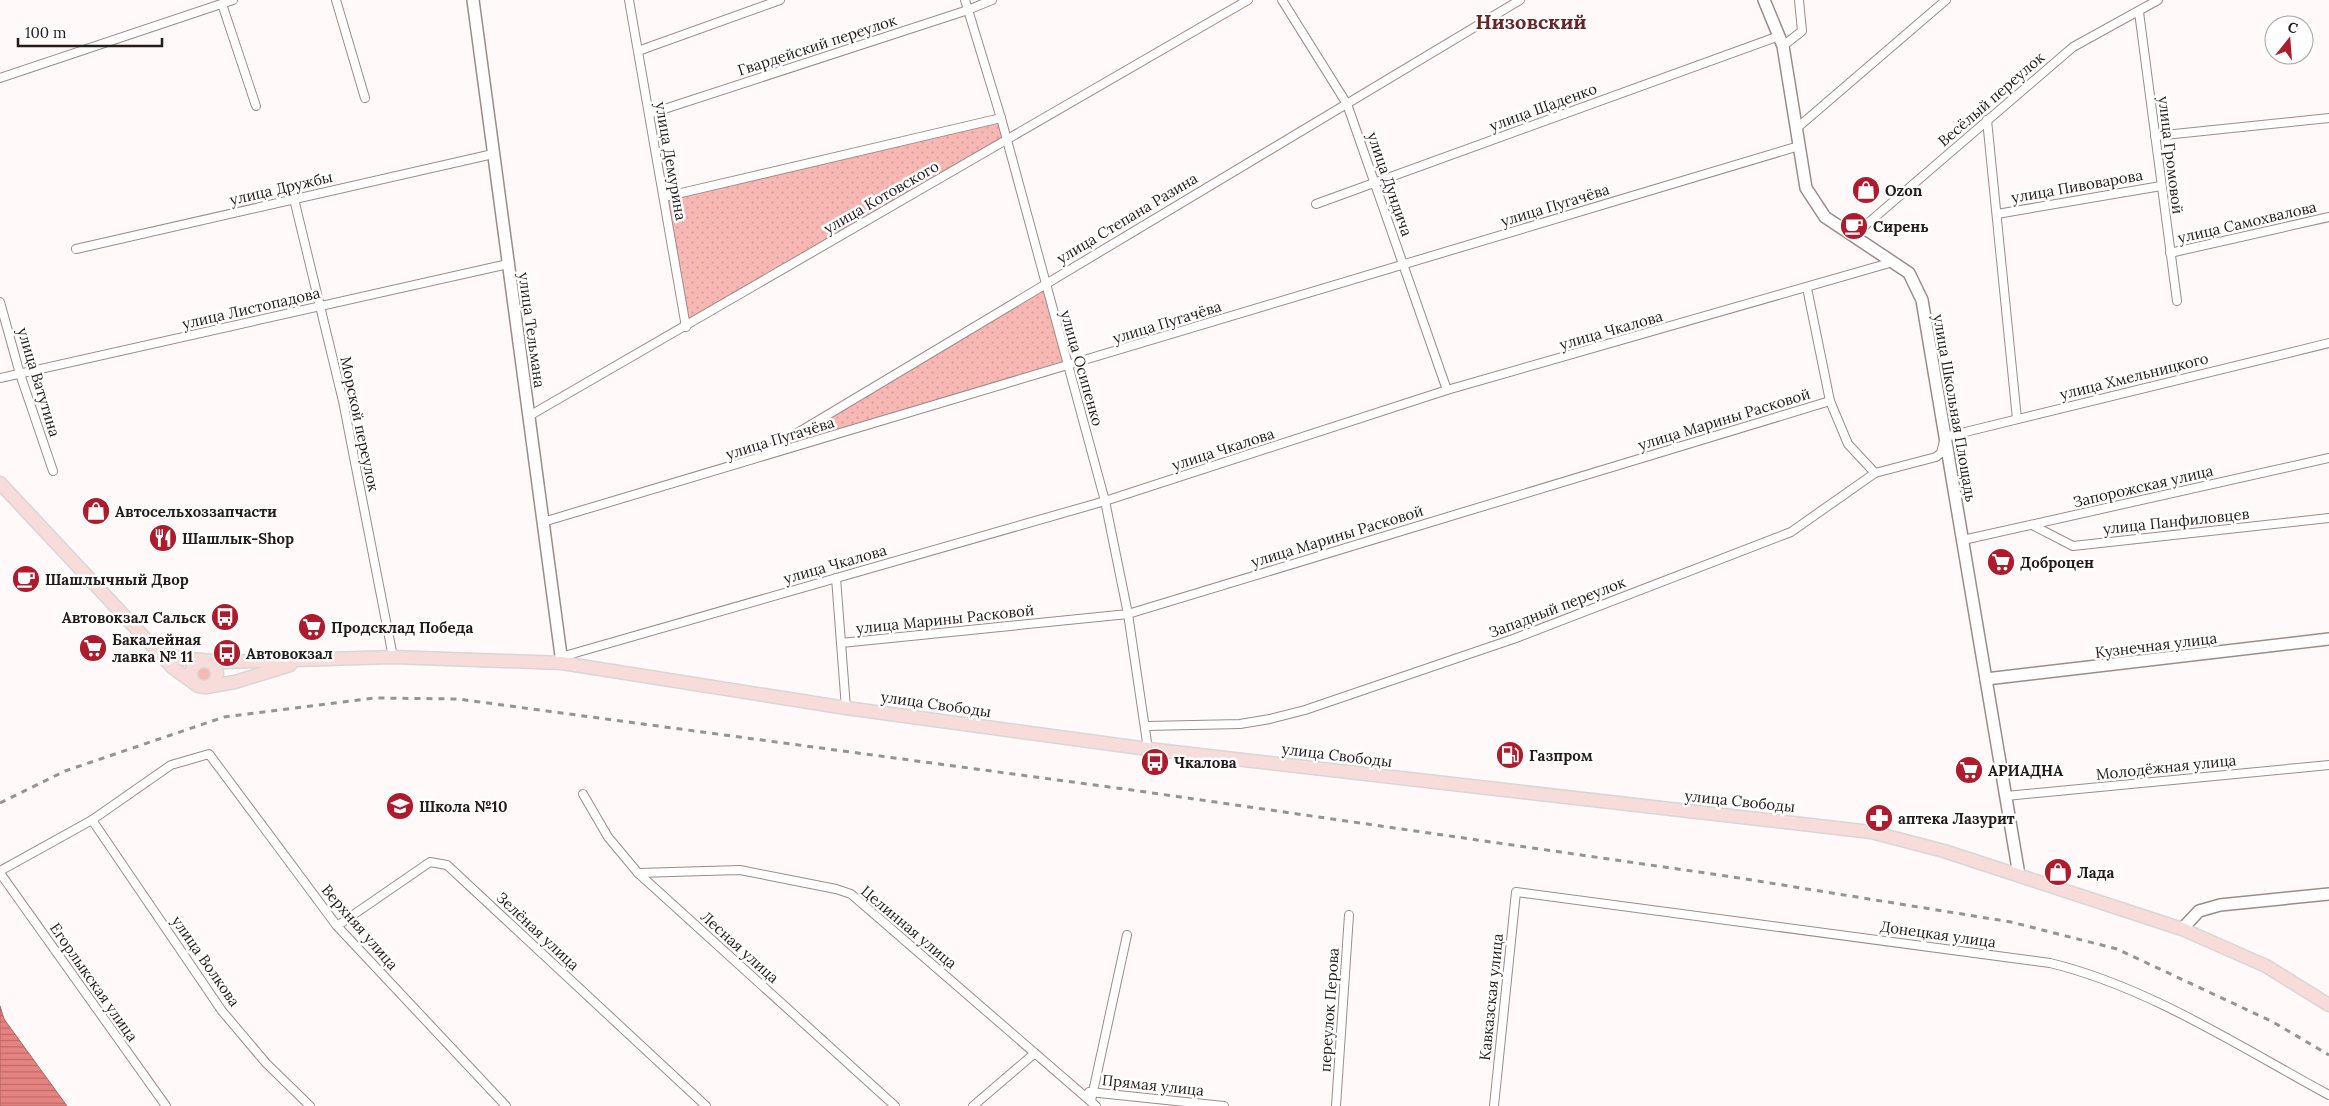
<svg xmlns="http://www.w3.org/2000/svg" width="2329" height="1106" viewBox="0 0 2329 1106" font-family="Lora,serif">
<defs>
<pattern id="park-dots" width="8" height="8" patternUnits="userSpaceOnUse" patternTransform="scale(1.25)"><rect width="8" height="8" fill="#f7b7b3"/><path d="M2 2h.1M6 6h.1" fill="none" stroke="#d49d99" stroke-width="1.8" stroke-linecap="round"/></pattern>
<pattern id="water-rules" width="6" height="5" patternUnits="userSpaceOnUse" patternTransform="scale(1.25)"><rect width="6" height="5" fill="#e68380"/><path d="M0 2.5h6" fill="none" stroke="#ba6a68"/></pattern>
</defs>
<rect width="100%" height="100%" fill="#fffaf9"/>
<polygon fill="#f7b7b3" points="200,666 204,666 211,672 212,680 206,685 194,676 196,668"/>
<g fill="url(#park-dots)">
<polygon points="1001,118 1006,140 686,327 664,197"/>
<polygon points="1045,284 1069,370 749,462"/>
</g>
<polygon fill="url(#water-rules)" stroke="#ac6462" points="0,1006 4,1019 67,1106 0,1106"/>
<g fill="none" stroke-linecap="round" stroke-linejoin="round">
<defs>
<g id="street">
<polyline points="336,0 365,98"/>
<polyline points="629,0 686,327"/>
<polyline points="965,0 1001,118 1105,501 1128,614 1148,749"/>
<polyline points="1282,0 1347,104 1447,390"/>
<polyline points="222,4 256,106"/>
<polyline points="2139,12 2177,301"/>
<polyline points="1783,46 1802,31 1799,0"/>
<polyline points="638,51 780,0"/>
<polyline points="0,78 233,0"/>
<polyline points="649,114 968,10 992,0"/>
<polyline points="1987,120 2017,419"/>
<polyline points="1797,128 1946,0"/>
<polyline points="2155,136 2329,118"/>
<polyline points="664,197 1001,118"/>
<polyline points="294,199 343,401 393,657"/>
<polyline points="1316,204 1779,36"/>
<polyline points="1997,214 2161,186"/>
<polyline points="1853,236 2073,47 2158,0"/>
<polyline points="76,249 493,154"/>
<polyline points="2170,253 2329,217"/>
<polyline points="1807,288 1830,401 1848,444 1875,473"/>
<polyline points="0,302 20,374 53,471"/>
<polyline points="0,378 508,264"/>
<polyline points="529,416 1248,0"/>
<polyline points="759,456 1520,0"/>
<polyline points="543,522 1799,146"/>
<polyline points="2032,525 2073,546 2329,518"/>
<polyline points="1963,540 2329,458"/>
<polyline points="836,578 846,708"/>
<polyline points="841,643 1128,614 1830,401"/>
<polyline points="561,657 1105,501 1447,390 1893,262"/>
<polyline points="1146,726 1240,724 1270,719 1305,710 1516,638 1791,532 1875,473 1936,457 1941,453 1945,437 2329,343"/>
<polyline points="583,794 608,837 638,873 895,1106"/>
<polyline points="2006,796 2329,765"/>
<polyline points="92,820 222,1011 266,1063 310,1106"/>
<polyline points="0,871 92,820 171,765 209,754 337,926 506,1106"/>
<polyline points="0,873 166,1106"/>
<polyline points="638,873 740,870 836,889 851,894 1096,1106"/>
<polyline points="337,926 430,862 447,865 706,1106"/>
<polyline points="1089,1092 1224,1106"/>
<polyline points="1091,1101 1127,935"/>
<polyline points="973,1106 1035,1053"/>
<polyline points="1336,1106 1349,915"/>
<path d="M1494,1106L1516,892L2050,963C2149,987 2240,1047 2329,1095"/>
</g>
<g id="secondary">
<polyline points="473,0 562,663"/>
<polyline points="1764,0 1783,46 1806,188 1825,217 1909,273 1922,300 2019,875"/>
<polyline points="1986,679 2329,639"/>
<polyline points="2182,929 2199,911 2220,905 2329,894"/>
</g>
<g id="primary">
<polyline points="0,483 173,668 198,686"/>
<polyline points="143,637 158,649 178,658 226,662 393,657 562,663 846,708 1148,749 1871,832 1944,851 2182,929 2266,966 2329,1005"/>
<circle cx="204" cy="674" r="13"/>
<polyline points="206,687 235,682 290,665"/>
</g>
</defs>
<use href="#street" stroke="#a08a89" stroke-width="10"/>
<use href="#secondary" stroke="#a08a89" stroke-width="14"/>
<use href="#primary" stroke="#d8d6d6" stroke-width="15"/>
<use href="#street" stroke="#fff" stroke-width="8"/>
<use href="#secondary" stroke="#fff" stroke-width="11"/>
<use href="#primary" stroke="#f8dcda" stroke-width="12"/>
<polyline stroke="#999292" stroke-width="3" stroke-dasharray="6 6" stroke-linecap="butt" points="0,803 65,771 224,717 375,698 458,699 1139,791 1733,877 2011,922 2117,949 2273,1022 2329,1055"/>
</g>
<defs>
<symbol id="shop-disc" viewBox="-11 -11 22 22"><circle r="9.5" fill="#af1b2c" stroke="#fff"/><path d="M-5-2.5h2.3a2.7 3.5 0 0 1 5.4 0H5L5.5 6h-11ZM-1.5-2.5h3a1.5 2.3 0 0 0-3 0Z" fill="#fff"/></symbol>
<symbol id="cafe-disc" viewBox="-11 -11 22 22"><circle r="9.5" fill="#af1b2c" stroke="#fff"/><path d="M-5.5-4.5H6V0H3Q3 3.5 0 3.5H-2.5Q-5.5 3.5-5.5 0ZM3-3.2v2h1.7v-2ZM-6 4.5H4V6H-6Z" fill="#fff"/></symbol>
<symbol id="restaurant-disc" viewBox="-11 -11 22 22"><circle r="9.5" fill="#af1b2c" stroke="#fff"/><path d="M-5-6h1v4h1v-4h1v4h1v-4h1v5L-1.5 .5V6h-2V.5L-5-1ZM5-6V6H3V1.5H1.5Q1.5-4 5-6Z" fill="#fff"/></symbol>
<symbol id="supermarket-disc" viewBox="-11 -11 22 22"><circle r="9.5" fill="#af1b2c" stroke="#fff"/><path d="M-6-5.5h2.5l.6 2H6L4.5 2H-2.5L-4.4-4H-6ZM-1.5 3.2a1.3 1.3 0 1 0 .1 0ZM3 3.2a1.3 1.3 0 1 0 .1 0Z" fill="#fff"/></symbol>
<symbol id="bus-disc" viewBox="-11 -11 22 22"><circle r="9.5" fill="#af1b2c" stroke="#fff"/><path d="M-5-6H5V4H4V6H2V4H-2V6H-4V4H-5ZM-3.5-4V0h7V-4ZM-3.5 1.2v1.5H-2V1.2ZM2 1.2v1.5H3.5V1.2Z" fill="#fff"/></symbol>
<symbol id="fuel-disc" viewBox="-11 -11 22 22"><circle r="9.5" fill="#af1b2c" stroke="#fff"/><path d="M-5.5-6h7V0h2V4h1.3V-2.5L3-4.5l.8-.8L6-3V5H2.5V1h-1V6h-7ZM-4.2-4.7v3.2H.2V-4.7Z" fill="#fff"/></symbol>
<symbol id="school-disc" viewBox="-11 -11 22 22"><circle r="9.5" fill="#af1b2c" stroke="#fff"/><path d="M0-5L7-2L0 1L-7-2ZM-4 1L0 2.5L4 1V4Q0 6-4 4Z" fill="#fff"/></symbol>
<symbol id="pharmacy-disc" viewBox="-11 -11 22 22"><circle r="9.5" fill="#af1b2c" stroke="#fff"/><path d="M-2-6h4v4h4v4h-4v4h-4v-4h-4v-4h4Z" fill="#fff"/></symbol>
</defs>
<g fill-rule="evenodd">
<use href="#shop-disc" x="1850" y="174" width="32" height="32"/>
<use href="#cafe-disc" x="1838" y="210" width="32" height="32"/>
<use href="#shop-disc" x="80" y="495" width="32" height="32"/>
<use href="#restaurant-disc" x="147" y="522" width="32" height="32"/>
<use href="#supermarket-disc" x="1985" y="546" width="32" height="32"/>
<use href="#cafe-disc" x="10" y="563" width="32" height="32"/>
<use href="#bus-disc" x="209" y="601" width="32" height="32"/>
<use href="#supermarket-disc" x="296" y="611" width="32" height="32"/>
<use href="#supermarket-disc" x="77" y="632" width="32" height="32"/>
<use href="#bus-disc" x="211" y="637" width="32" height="32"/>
<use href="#fuel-disc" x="1494" y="739" width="32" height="32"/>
<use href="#bus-disc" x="1139" y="746" width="32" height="32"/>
<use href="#supermarket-disc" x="1953" y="754" width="32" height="32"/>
<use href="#school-disc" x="384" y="790" width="32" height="32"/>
<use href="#pharmacy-disc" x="1863" y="802" width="32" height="32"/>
<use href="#shop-disc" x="2042" y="856" width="32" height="32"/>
</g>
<g text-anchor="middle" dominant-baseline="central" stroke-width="5" stroke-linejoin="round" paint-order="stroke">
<g font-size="15" fill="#241b1b" stroke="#fff">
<text transform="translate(817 45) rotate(-18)">Гвардейский переулок</text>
<text transform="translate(1991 99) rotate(-41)">Весёлый переулок</text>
<text transform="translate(1543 107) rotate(-20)">улица Щаденко</text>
<text transform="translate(2171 155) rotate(83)">улица Громовой</text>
<text transform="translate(671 161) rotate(80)">улица Демурина</text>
<text transform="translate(1390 184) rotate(71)">улица Дундича</text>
<text transform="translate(2077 186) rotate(-10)">улица Пивоварова</text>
<text transform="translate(281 188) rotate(-13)">улица Дружбы</text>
<text transform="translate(881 197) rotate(-30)">улица Котовского</text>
<text transform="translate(1555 205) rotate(-17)">улица Пугачёва</text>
<text transform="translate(1127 218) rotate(-31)">улица Степана Разина</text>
<text transform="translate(2247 222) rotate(-13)">улица Самохвалова</text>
<text transform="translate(251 308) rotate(-13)">улица Листопадова</text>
<text transform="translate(1167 322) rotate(-17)">улица Пугачёва</text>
<text transform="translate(532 330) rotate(82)">улица Тельмана</text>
<text transform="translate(1611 330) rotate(-16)">улица Чкалова</text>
<text transform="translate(1082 368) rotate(74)">улица Осипенко</text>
<text transform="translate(2134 376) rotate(-14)">улица Хмельницкого</text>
<text transform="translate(39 382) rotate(73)">улица Ватутина</text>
<text transform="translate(1955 408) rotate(80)">улица Школьная Площадь</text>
<text transform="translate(1724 419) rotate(-17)">улица Марины Расковой</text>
<text transform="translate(360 424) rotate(78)">Морской переулок</text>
<text transform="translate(780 438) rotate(-17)">улица Пугачёва</text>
<text transform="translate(1223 449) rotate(-18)">улица Чкалова</text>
<text transform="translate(2143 486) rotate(-13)">Запорожская улица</text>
<text transform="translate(2176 521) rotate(-6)">улица Панфиловцев</text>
<text transform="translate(1337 536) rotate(-17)">улица Марины Расковой</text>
<text transform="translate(835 564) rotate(-16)">улица Чкалова</text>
<text transform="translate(1557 607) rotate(-21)">Западный переулок</text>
<text transform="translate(945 619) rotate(-6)">улица Марины Расковой</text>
<text transform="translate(2156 645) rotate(-7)">Кузнечная улица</text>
<text transform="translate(936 704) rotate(8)">улица Свободы</text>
<text transform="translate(1337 755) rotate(7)">улица Свободы</text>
<text transform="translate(2166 767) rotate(-6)">Молодёжная улица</text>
<text transform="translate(1740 801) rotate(6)">улица Свободы</text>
<text transform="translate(360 927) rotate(49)">Верхняя улица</text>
<text transform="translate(909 927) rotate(40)">Целинная улица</text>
<text transform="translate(538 931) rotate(43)">Зелёная улица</text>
<text transform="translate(1938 934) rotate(8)">Донецкая улица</text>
<text transform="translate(740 947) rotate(42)">Лесная улица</text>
<text transform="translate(206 961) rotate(55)">улица Волкова</text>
<text transform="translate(94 982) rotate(55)">Егорлыкская улица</text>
<text transform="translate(1491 997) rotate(-84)">Кавказская улица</text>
<text transform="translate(1329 1010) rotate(-86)">переулок Перова</text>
<text transform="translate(1153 1085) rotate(6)">Прямая улица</text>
</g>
<g font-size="15" font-weight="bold" fill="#241b1b" stroke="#fff" text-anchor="start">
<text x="1885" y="190">Ozon</text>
<text x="1873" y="226">Сирень</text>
<text x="115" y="511">Автосельхоззапчасти</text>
<text x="182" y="538">Шашлык-Shop</text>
<text x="2020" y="562">Доброцен</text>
<text x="45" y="579">Шашлычный Двор</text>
<text x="206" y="617" text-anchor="end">Автовокзал Сальск</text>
<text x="331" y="627">Продсклад Победа</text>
<text x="112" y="639">Бакалейная<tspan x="112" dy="17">лавка № 11</tspan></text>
<text x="246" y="653">Автовокзал</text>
<text x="1529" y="755">Газпром</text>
<text x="1174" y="762">Чкалова</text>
<text x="1988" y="770">АРИАДНА</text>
<text x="419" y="806">Школа №10</text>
<text x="1898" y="818">аптека Лазурит</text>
<text x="2077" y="872">Лада</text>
</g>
<g font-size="20" font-weight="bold" fill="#692425" stroke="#fff">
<text x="1531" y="21">Низовский</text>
</g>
</g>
<g transform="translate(2289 40) rotate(17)"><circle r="24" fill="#ffffff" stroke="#a7a4a4"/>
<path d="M0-4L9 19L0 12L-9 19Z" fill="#af1b2c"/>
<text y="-8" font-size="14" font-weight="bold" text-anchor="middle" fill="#241b1b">С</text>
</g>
<path d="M18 38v8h144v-8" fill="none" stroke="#241b1b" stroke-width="2.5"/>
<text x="25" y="38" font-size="15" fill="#241b1b" stroke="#ffffff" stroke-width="4" paint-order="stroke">100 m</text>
</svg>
